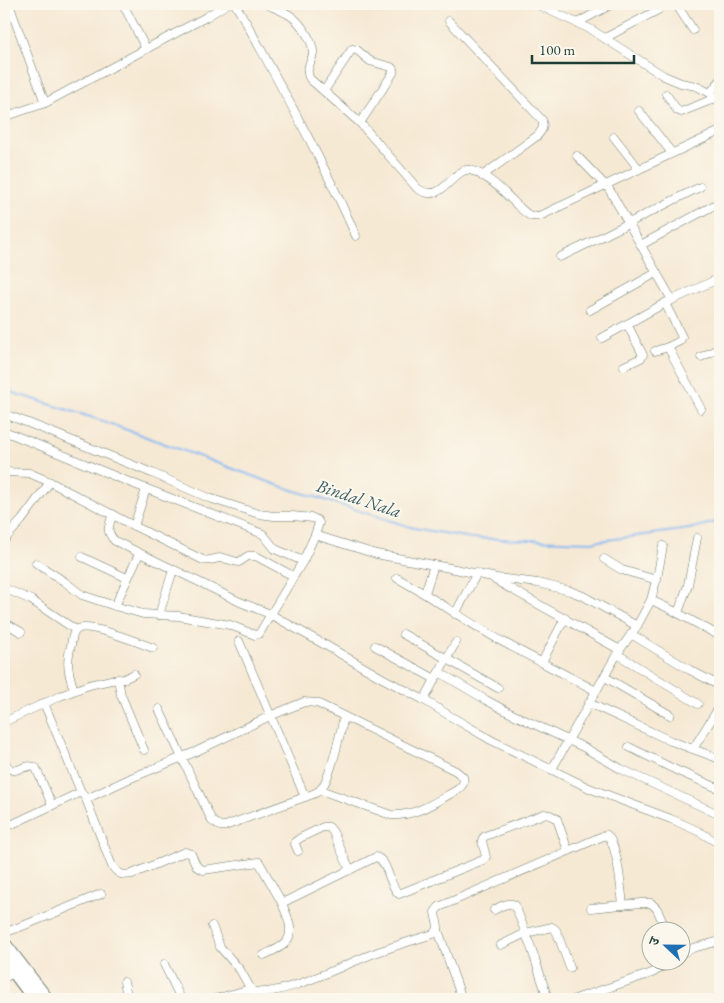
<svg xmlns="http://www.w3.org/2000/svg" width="724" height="1003" viewBox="0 0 724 1003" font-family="'EB Garamond','Noto Serif Devanagari',serif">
<rect width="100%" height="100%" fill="#fbf7ec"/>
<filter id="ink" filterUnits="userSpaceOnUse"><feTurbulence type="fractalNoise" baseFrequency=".02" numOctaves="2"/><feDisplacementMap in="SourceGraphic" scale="10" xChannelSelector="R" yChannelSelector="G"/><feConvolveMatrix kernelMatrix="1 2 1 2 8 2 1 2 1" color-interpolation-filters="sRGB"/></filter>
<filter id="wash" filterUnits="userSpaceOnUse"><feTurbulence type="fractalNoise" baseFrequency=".0096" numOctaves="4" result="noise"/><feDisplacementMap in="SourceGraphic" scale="20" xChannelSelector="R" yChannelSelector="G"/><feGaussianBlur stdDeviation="1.12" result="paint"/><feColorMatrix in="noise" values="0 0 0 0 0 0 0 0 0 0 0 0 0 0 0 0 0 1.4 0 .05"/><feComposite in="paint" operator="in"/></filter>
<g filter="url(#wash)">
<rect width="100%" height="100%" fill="#f6e9d4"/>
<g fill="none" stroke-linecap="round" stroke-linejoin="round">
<polyline stroke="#85b7f2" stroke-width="2" points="4,390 100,420 277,485 414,528 471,538 592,542 689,529 720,521"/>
</g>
</g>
<g filter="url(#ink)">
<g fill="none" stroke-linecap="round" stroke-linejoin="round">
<defs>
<g id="minor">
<polyline points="9,4 45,103"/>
<polyline points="123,4 146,49"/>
<path d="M235,4L247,24C285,94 324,163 356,236"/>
<path d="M266,4C275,8 284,11 291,16C300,22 314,42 313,53C312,62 304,70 310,79L360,123L376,141L417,188C442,207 453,167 470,170C487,174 505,193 517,205C521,208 526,215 532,216C541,218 553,209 561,206L720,131"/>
<polyline points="536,4 590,29 664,76 681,83 696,86 710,93 720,101"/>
<polyline points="676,4 693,30"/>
<path d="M449,21L542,120C544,127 542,131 537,136L482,176"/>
<polyline points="577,23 612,4"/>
<polyline points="605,38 658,10"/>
<polyline points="324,91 352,49 357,50 370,61 391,67 393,69 393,73 360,123"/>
<polyline points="710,93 720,81"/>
<polyline points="666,94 677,110 681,112 716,98"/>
<polyline points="639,111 672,153"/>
<polyline points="4,117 45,103 146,49 206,17 227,4"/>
<polyline points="614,137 639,169"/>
<polyline points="577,156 609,189 672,300 665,303 682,337 680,341 668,347 701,409"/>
<polyline points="641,245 720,202"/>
<path d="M560,257C607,235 653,210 700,187"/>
<polyline points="672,300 720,278"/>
<polyline points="590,310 656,273"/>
<polyline points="602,338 665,303"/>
<polyline points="655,351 668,347"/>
<polyline points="701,357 720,348"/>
<polyline points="624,366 641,358 643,355 627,324"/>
<polyline points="4,414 26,422 152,473 209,498 259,514 274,516 292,516 313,518 317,520 319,523 315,535"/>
<polyline points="4,431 129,482 263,534 275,549 303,561"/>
<path d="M4,472L29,473L50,482L134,526L203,560C211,562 216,557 223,558C229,559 234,562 239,562L248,556H256L293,576"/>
<path d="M113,514C109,526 105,531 115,541L240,602L270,614L327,646L382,678L424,700L450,716L491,740L589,788L671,819L698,831L720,844"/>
<polyline points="134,526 146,489"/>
<polyline points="4,540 22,520 50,482"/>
<polyline points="82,557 127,578"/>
<polyline points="604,559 622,570 657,580"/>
<polyline points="36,563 65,582 82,595 115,606 143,614 178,616 230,625 255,635 259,634 303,561 315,535 376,554 455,569 497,578 538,583 570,591 583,596 637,626"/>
<path d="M397,578C434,598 467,622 503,642C534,659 565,674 596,691"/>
<polyline points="495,580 620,650"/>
<polyline points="4,588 31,600 76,630"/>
<polyline points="425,593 434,565"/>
<polyline points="651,600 672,610 720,636"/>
<polyline points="115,606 139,554"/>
<polyline points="678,613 688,585 697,538"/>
<polyline points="455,614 477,573"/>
<polyline points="159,615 173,570"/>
<polyline points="4,622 21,632"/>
<polyline points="403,634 498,688"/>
<polyline points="631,634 690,670 720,686"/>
<polyline points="239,641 305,797"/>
<polyline points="375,646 435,679"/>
<polyline points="617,654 698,704"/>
<polyline points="542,662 565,618"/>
<polyline points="439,672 486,700 508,712 585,748 621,769 720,815"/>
<polyline points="605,677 670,715"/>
<polyline points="118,679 121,695 144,750"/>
<path d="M74,690C68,672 66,663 71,645C72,640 72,634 76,630C86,621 140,643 153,648"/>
<polyline points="424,700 435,679 456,642"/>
<path d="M44,703L81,792L86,799L112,866C118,874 122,876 132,874L185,852L191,854L197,867L203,870L259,862L282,903L376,857C389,861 388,885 399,894L483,860L486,857L482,841L483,838L485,836L544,814L550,815L557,819L568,851"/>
<polyline points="589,703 606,711 671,741 720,759"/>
<path d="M159,709L212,821L220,826H225L313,794C315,793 318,792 320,790C331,779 340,733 344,717"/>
<polyline points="4,722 60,696 89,685 111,680 124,679 134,674"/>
<polyline points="629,747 678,771 720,789"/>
<polyline points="693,749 720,706"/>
<path d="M4,759C13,783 23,760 36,768L52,805"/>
<polyline points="552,769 617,654 637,626 651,600 658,573 663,546"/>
<path d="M86,799L131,778L195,752L270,716L304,702L317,703L456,771L463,777C465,783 462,786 457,790C437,801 415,817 391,815L320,790"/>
<polyline points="4,828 81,792"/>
<polyline points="298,851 295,844 295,842 300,838 323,827 329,827 333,832 350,870"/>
<polyline points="591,908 641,903 651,903 657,909 666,930"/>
<path d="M494,910C500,907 508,901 515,905L532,950L548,999"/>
<path d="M212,926L220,947L240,970L252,991C279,999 347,963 375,953C394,946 414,940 433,934C443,928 435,921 435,912L439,907L603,836L607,835C618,845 621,889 623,905"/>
<polyline points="438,930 462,999"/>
<polyline points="4,933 25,925 101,894"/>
<polyline points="501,945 526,933 552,927 556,930 570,968"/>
<polyline points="682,953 693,948 720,941"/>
<path d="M264,955C270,952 278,949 283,945C297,934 287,916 282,903"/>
<polyline points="164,964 181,999"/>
<polyline points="4,978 15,972"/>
<polyline points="124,982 128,999"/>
<polyline points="215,999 250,989"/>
<polyline points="575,999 652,973 659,969 670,960"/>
</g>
<g id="primary">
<polyline points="4,943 47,999"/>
<polyline points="4,959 34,999"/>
</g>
</defs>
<use href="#minor" stroke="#6a796c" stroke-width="9"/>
<use href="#primary" stroke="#6a796c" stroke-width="14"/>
<use href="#minor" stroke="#fff" stroke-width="8"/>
<use href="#primary" stroke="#fff" stroke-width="12"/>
</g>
</g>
<g text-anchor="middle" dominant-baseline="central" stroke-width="4.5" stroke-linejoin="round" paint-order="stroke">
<g font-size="18" font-style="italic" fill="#385c64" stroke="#fbf7ec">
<text transform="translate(359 498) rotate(18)">Bindal Nala</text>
</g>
</g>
<rect width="724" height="1003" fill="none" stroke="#fbf7ec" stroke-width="20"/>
<g transform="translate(666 946) rotate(292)"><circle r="24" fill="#fbf7ec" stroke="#a3ada2"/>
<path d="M0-4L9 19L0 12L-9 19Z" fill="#1f6fb2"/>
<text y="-8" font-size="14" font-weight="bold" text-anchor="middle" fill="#1f3d34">उ</text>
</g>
<path d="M532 55v8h102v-8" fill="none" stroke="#1f3d34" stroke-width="2.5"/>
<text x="539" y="55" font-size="15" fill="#1f3d34" stroke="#fbf7ec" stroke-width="4" paint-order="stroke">100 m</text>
</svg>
